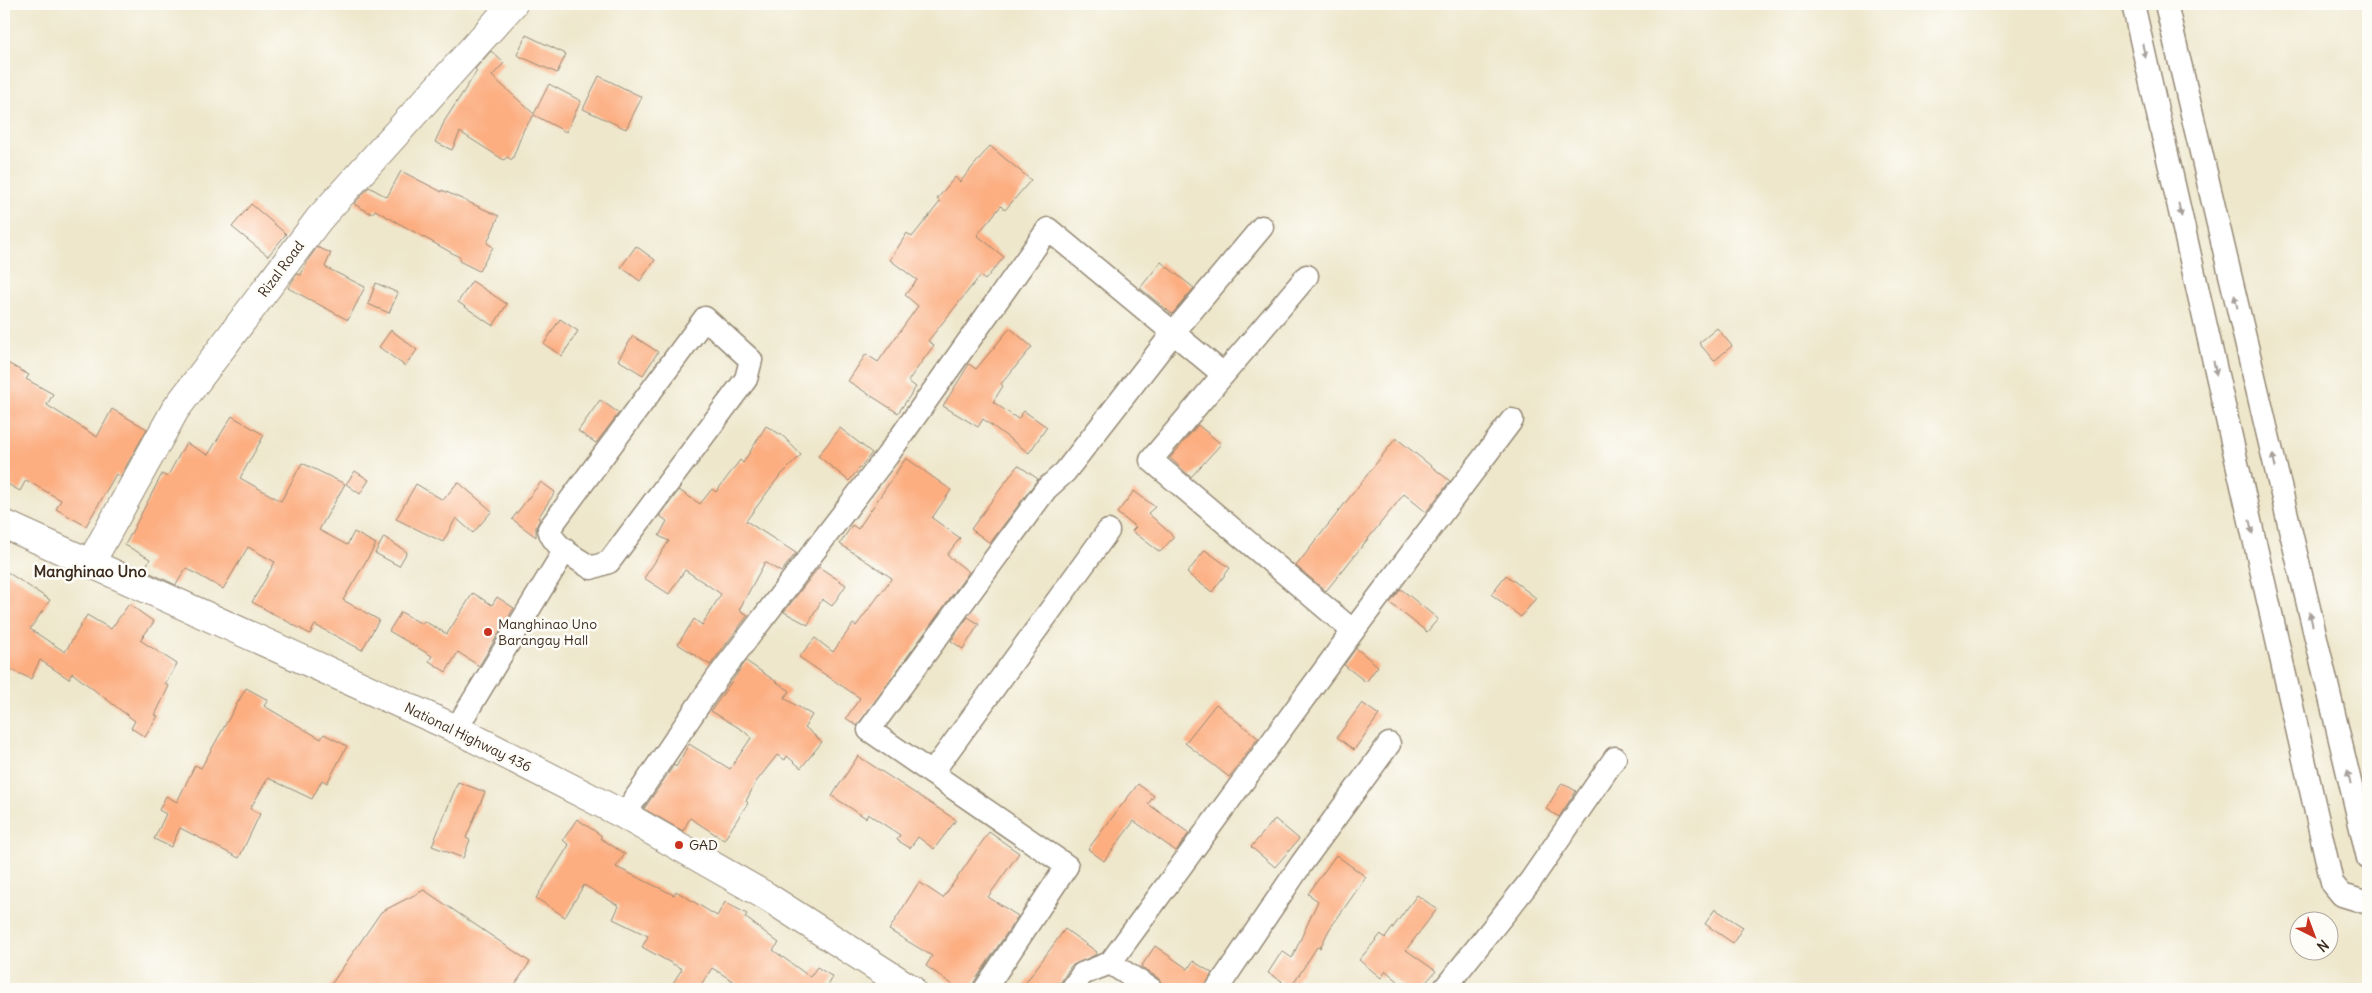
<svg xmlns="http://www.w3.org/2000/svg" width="2372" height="993" viewBox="0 0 2372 993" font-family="Delius,sans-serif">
<rect width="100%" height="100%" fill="#fdfcf7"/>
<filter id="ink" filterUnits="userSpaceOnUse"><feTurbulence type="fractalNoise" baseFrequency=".02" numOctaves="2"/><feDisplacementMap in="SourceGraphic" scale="10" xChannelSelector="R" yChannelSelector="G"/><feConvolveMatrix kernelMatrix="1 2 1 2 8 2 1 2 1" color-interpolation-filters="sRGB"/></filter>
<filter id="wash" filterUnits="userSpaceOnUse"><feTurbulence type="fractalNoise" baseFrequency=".0096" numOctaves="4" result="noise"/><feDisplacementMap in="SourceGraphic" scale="20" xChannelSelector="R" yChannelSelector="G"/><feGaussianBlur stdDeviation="1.12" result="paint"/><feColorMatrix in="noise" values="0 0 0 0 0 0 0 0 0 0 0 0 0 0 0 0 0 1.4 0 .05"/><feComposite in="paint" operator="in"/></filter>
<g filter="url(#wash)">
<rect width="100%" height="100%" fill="#eee7cc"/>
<g id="blocks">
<g fill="#fcae81">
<polygon points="526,35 566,54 557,73 517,55"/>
<polygon points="491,51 504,63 492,76 534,114 549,84 581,101 566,132 534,115 524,129 512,160 507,157 504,160 460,132 452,150 435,142 445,120 477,71 475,69"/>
<polygon points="599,76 642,97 626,129 583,109"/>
<polygon points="990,146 1031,180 1005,210 1001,206 977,235 1004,257 985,280 980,276 928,341 934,345 908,381 916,387 898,413 848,381 866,354 878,362 918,306 905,295 917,280 890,260 907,233 912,237 940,202 937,199 955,177 960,182"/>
<polygon points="401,171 442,192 442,190 499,216 487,243 493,247 479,271 459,261 461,258 375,210 372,214 354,204 369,187 387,197"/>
<polygon points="251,204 286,234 268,256 232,227"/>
<polygon points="636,246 655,260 640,281 621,267"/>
<polygon points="317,247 331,253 325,267 365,287 348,320 288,288 297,274 301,275 306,263"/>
<polygon points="1161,262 1194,288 1172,314 1140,288"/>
<polygon points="472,281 507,304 493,326 458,302"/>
<polygon points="376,283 398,293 389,313 368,304"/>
<polygon points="560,319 578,331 562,356 544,344"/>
<polygon points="1010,328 1032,347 1001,384 1003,386 993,402 1018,419 1024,411 1047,427 1029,453 983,419 978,427 943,406 969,364 976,369"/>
<polygon points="1717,328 1732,346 1714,361 1699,343"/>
<polygon points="391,330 417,350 405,366 379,347"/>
<polygon points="633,336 658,352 643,375 618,360"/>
<polygon points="4,361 29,375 26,379 53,394 47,405 97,437 112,409 147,429 120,477 116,474 86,526 56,509 61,500 26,480 20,491 4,482"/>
<polygon points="600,400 619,413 596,443 578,431"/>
<polygon points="232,416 264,435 240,478 281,501 302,463 345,484 319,530 347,545 354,532 376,544 343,600 379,620 362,650 315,625 310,634 252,602 275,562 248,547 223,589 186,568 176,585 144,570 150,559 125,545 162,474 167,477 186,443 208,455"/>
<polygon points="1198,425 1221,444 1191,477 1170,458"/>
<polygon points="766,426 783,436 801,455 778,478 746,521 796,553 781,572 765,562 739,610 748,615 710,665 678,644 694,619 702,625 721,594 685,570 669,594 644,578 669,541 659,536 667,521 660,516 679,490 700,504 712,489 716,492 740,460 743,463"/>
<polygon points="840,428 872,453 849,481 818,456"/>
<polygon points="1396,438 1450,481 1426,512 1404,494 1326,591 1296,566"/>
<polygon points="906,458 951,490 932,518 960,538 947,555 969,572 857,726 846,718 860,698 799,657 815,638 833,652 853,624 856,626 892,578 840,544 852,525 858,529"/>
<polygon points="1018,465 1038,479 990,543 971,529"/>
<polygon points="355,471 369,480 360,494 346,484"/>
<polygon points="458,482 492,511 473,533 456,518 443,542 396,519 416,484 443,500"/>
<polygon points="541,482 555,492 538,518 540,519 536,527 536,537 512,519"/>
<polygon points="1134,491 1155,507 1148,513 1174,537 1160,552 1132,531 1136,527 1117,513"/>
<polygon points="384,537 407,552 399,566 375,553"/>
<polygon points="1205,550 1230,568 1212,592 1187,573"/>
<polygon points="819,567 846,585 832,606 822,599 808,625 784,612"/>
<polygon points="4,570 50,600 30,629 65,652 87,615 111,629 129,604 154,622 140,640 177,664 165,684 169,686 155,715 158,716 145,737 131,728 135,721 72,673 69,679 40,660 31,679 4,666"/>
<polygon points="1506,575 1536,598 1521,617 1491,594"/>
<polygon points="1401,589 1438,619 1427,632 1390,603"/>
<polygon points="473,593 492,605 497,597 514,608 479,666 458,652 446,672 429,661 432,656 389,631 401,612 422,624 424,621 447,634"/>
<polygon points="968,617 979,624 963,649 951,641"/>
<polygon points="1356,648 1378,666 1366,682 1344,665"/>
<polygon points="746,661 790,691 784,698 812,715 805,727 822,742 801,768 787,756 785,760 777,755 756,782 746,801 748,803 724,840 690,818 683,831 644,809 674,765 676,767 689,744 730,769 751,738 744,731 711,711"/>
<polygon points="246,688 268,700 264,706 321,739 324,734 347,746 327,783 322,780 312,799 268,778 250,809 260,814 239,858 180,828 171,847 154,839 166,814 159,810 166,796 177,802 195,765 201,768"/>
<polygon points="1362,703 1379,715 1354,750 1337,737"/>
<polygon points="1216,704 1258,738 1229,777 1185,743"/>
<polygon points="858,756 956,820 934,849 918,837 910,848 897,840 900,835 868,814 866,818 832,796"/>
<polygon points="458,782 485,792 466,838 470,840 463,858 432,846"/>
<polygon points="1562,783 1576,791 1559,817 1546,809"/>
<polygon points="1138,784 1154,796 1148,804 1189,833 1176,851 1134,821 1104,861 1088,849"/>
<polygon points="577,819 602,836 600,838 625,854 616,867 674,895 676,891 717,916 725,902 747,914 745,917 779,943 773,950 810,977 817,967 833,977 826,989 746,989 712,968 698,989 669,989 682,969 642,947 648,936 613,919 619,906 584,885 565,917 536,898 569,845 563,840"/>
<polygon points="1275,819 1299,839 1275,867 1251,847"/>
<polygon points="989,832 1019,853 988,897 1018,916 974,982 972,989 959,989 926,966 932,956 889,930 919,882 943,898"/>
<polygon points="1336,855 1366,877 1329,930 1320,948 1317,947 1290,989 1279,989 1282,981 1268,973 1282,951 1292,958 1318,901 1308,894"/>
<polygon points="424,890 530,962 512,989 328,989 381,912"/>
<polygon points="1417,895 1437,909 1406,950 1436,971 1420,989 1407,989 1386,971 1381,978 1359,960 1381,934 1385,938"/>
<polygon points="1715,909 1743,927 1733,943 1705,924"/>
<polygon points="1065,929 1097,952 1095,955 1071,966 1061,982 1059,989 1021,989"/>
<polygon points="1155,946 1188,969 1193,961 1212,973 1204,989 1164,989 1158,978 1141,967"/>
</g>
</g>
</g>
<g filter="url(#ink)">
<use href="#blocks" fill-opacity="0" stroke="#948875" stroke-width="1"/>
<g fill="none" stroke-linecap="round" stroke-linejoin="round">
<defs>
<g id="street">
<polyline points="2133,4 2332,883 2342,895 2368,903"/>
<polyline points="2166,4 2368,858"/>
<polyline points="1307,276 1151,460 1353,631"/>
<path d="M705,318L751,360L746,379L609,562L591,568C577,558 553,547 549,529Z"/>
<polyline points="456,729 565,550"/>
<polyline points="932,773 1108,531"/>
<polyline points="624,815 717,678 887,456 1048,229 1223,374"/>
<polyline points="1110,963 1151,989"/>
<polyline points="985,989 1067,866 869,730 1046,489 1065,472 1173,333 1262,227"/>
<polyline points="1072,989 1082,974 1110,963 1353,631 1512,420"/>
<polyline points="1217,989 1302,863 1389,744"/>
<polyline points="1444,989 1531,880 1615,758"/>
</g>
<polyline id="secondary" points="90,564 175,410 319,219 513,4"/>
<polyline id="primary" points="4,524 456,729 624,815 766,896 911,989"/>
</defs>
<use href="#street" stroke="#948875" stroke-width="25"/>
<use href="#secondary" stroke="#948875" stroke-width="30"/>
<use href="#primary" stroke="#948875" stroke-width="30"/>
<use href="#street" stroke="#fff" stroke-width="22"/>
<use href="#secondary" stroke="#fff" stroke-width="28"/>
<use href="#primary" stroke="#fff" stroke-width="28"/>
</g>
<defs><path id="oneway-solid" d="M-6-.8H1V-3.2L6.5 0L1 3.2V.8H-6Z" transform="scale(1.25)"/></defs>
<g fill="#a79f9a">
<use href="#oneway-solid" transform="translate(2144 51) rotate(77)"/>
<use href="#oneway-solid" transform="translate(2180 210) rotate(77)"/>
<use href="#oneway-solid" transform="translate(2236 302) rotate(-103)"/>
<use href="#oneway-solid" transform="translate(2215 368) rotate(77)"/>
<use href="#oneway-solid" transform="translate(2274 461) rotate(-103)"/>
<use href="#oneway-solid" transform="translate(2251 527) rotate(77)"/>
<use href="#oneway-solid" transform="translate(2311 619) rotate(-103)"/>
<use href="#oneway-solid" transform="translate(2349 777) rotate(-103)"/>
</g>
</g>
<g fill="#c8321e" stroke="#fdfcf7" stroke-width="2">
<circle cx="488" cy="632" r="5"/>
<circle cx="679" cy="845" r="5"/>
</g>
<g text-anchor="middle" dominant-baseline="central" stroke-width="5" stroke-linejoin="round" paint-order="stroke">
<g font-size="14" fill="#3b2a1e" stroke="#fdfcf7">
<text transform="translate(281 269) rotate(-53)">Rizal Road</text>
<text transform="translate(468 737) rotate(26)">National Highway 436</text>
</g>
<g font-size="14" fill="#3b2a1e" stroke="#fdfcf7" text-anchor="start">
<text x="498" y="624">Manghinao Uno<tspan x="498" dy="16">Barangay Hall</tspan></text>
<text x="689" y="845">GAD</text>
</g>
<g font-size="16" font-weight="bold" fill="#3b2a1e" stroke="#fdfcf7">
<text x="90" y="571">Manghinao Uno</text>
</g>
</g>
<rect width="2372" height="993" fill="none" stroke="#fdfcf7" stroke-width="20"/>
<g transform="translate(2314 936) rotate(138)"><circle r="24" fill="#fdfcf7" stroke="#afa8a0"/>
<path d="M0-4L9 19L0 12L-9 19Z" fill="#c8321e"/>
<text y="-8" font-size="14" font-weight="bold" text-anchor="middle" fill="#3b2a1e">N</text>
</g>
</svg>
